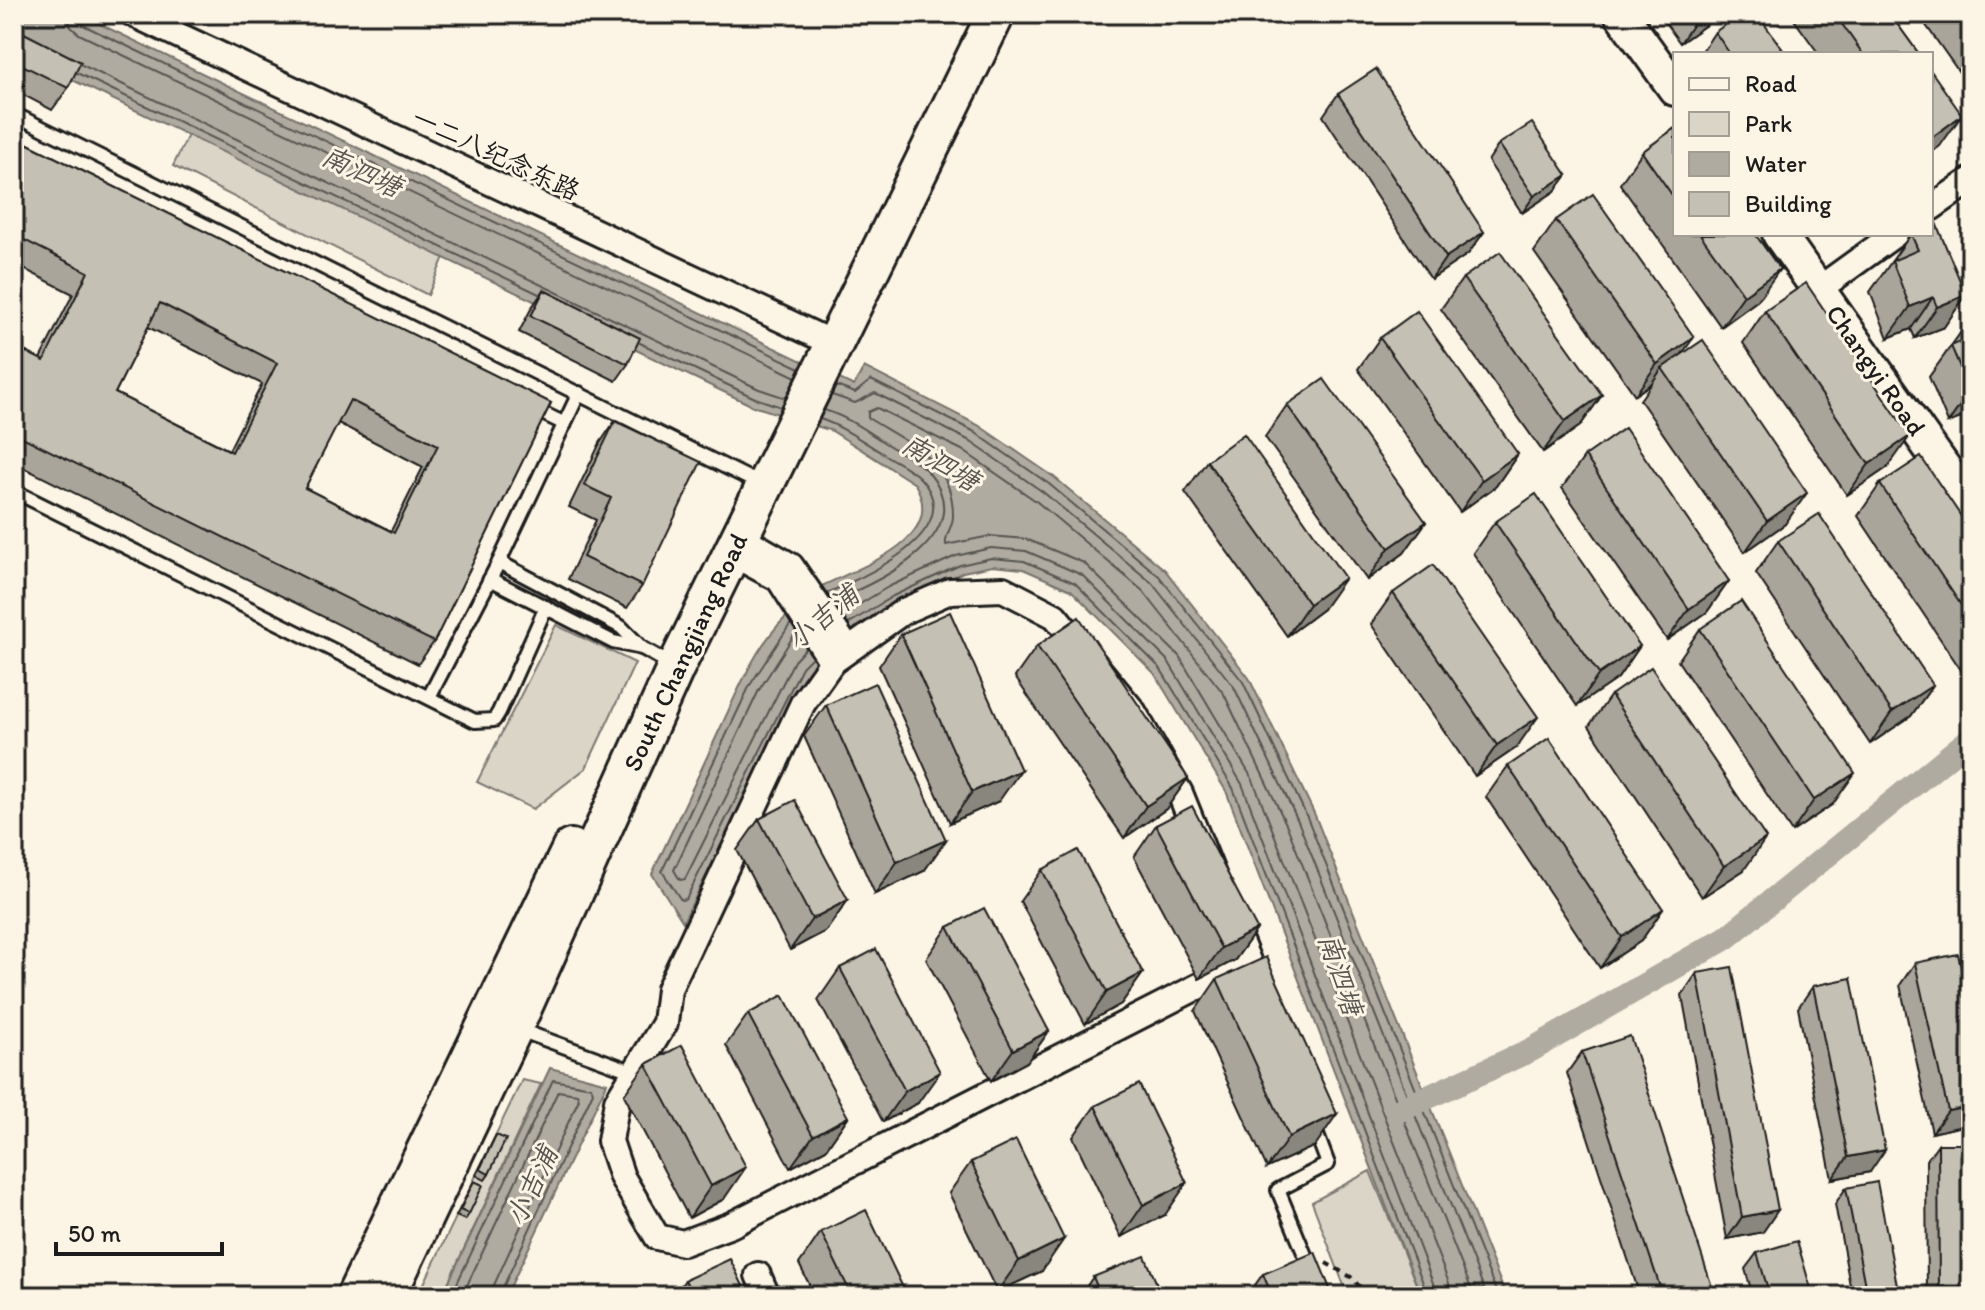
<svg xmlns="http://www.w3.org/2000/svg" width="1985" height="1310" viewBox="0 0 1985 1310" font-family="Itim,'LXGW WenKai TC',sans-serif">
<rect width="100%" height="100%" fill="#fcf5e5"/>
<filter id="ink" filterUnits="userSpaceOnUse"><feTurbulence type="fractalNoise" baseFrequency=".0125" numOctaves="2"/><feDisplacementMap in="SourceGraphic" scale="16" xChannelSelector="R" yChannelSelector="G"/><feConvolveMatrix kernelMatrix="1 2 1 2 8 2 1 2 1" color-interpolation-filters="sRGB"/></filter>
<g filter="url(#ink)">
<g fill="#dbd5c8" stroke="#7c7872" stroke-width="2">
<polygon points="188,135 444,257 428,295 173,166"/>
<polygon points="556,625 635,663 586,768 533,809 477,782"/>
<polygon points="522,1080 541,1084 442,1296 418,1296"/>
<polygon points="1370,1171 1421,1296 1348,1296 1312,1202"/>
</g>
<g fill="#b0aba1" stroke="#75726c" stroke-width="2">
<path d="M14,14H79L854,386L864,367L978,425L1054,477L1165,570L1249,678L1314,813L1506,1296H1421L1226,791L1154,673L1071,590L1023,569L992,566L963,572L858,625L809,670L683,922L652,874C674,827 697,779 719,731C737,693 755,646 787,616C798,606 811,592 824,585C862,566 948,539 915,484L832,431L753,406L14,52Z"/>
<polygon points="550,1068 607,1083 506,1296 442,1296"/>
</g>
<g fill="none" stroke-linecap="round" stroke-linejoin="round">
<g stroke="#575551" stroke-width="2">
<polyline points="68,14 70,26 79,34 796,377"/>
<polyline points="78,14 83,25 800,368"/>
<polyline points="82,65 759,389 786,398"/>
<polyline points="77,73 539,294"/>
<polyline points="640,343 755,398 781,407"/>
<polyline points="836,386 855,393 871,380 973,431 1049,484 1159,576 1243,682 1307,817 1498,1296"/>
<polyline points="832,395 855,403 875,393 968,440 1043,492 1152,583 1234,687 1298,821 1487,1296"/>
<path d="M824,410C848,417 868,432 888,445C901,453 919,461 929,473C981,536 877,583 832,601"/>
<path d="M820,419C844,427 864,442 885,455C896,462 912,469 921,479C969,532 862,578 827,593"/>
<polyline points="842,615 888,587 956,556 991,548 1026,551 1082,575 1168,661 1242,784 1438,1296"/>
<polyline points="791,623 750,685 662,871 681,900 686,899 802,667 812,657"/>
<polyline points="848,624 893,596 960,565 991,558 1024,561 1075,583 1160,668 1233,788 1428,1296"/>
<polyline points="796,632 759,690 674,870 680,880 685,879 794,661 806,648"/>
<polyline points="451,1296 553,1080 591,1087 593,1092 499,1296"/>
<polyline points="462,1296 558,1091 577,1094 579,1099 489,1296"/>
<path d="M1450,1296L1449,1283L1253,780L1179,656L1084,563L1026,539L990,536L946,545C944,536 953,527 953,516C954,461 909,444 868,418V412L877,408L962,450L1036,501L1143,591L1224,694L1287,826L1474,1296"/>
</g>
<polyline stroke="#b0aba1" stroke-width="24" points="1400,1110 1531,1050 1726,938 1971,738"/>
<defs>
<g id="service">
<polyline points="14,114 760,484"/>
<polyline points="534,409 565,424"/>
<polyline points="14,491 475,721 494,720 499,712 546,607"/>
<polyline points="499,562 621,627 642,648 674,666"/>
<polyline points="490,579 613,642 642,648"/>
<polyline points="429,697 499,562 579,393"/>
<polyline points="517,1029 634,1072"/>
<polyline points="1314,1127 1328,1164 1278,1190 1322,1296"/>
</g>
<g id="minor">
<polyline points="133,14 834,344"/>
<polyline points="1931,208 1971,180"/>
<polyline points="1819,289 1895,234"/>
<polyline points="739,536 791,566 848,649"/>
<polyline points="731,553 779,579 832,662"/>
<polygon points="1003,589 1055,616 1133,711 1180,793 1248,961 731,1225 683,1243 657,1237 622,1177 610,1141 617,1101 665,1023 669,989 803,703 832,662 904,611 950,591"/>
<polyline points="758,1275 767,1296"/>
</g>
<g id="tertiary">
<polyline points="1621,14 1675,89"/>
<polyline points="1779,234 1971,506"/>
</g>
<g id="secondary">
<polyline points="355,1296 571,848"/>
<polyline points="387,1296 514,1028 676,667 996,14"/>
</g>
</defs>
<use href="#service" stroke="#1c1c1c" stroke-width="18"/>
<use href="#minor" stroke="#1c1c1c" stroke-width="30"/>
<use href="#tertiary" stroke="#1c1c1c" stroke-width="38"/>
<use href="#secondary" stroke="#1c1c1c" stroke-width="42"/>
<polyline stroke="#1c1c1c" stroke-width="4" stroke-dasharray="6 6" stroke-linecap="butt" points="1326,1263 1351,1277 1368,1296"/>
<use href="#service" stroke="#fcf5e5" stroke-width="12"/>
<use href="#minor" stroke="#fcf5e5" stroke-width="24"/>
<use href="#tertiary" stroke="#fcf5e5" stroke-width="32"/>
<use href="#secondary" stroke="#fcf5e5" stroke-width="36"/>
</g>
<g fill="#a9a59a" stroke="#1c1c1c" stroke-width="2" fill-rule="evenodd">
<polygon points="1659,14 1718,14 1717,17 1680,43"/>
<polygon points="1790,14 1890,14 1919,54 1819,54"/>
<polygon points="1918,14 1971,14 1971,89"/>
<polygon points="22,32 68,88 52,110 14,90 14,44"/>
<polygon points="1715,32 1786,54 1700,54"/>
<polygon points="1338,94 1484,232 1468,254 1431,279 1323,116"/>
<polygon points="1675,128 1675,234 1755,234 1758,300 1721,327 1620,184 1642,152"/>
<path d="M14,137L551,403L434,642L418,664L14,463V346L40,359L73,294L14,264ZM148,327L262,384L229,450L115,393ZM338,423L423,467L391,531L305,488Z"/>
<polygon points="1499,144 1567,175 1555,191 1522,213 1488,161"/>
<polygon points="1556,220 1682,355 1785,524 1745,552 1640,400 1652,383 1635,395 1534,252"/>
<polygon points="1911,234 1931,234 1966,295 1944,327 1915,338 1911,329 1888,338 1870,292"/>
<polygon points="1463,278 1602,395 1580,426 1543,452 1441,309"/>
<polygon points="544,290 628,364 616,381 519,332 532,307"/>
<polygon points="1765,311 1888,467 1847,495 1743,343"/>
<polygon points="1971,318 1971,414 1948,423 1929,377"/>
<polygon points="1380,338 1518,454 1496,486 1460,512 1358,369"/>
<polygon points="1287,405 1426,522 1404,553 1367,580 1265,437"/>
<polygon points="615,421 642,586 627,608 568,579 596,520 569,507 600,443"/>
<polygon points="1585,456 1729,581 1707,612 1667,640 1562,488"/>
<polygon points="1207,461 1323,609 1287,636 1185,492"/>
<polygon points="1880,484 1971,531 1971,685 1858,516"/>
<polygon points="1495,522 1640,646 1618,678 1577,706 1473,553"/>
<polygon points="1778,541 1933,685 1911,716 1870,744 1756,573"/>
<polygon points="1393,593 1516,748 1475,776 1371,624"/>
<polygon points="1700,629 1833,804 1792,832 1678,661"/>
<polygon points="901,634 999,801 950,823 879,666"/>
<polygon points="1037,646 1188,778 1166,809 1124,838 1015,677"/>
<polygon points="1611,695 1744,870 1702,897 1589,726"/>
<polygon points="826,705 946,840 924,871 875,894 804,736"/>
<polygon points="1508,766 1663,909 1641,941 1600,968 1486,797"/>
<polygon points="759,819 848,900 826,931 790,950 737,850"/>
<polygon points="1156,825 1257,929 1235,960 1199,979 1134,857"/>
<polygon points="1042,870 1143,973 1121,1004 1085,1024 1020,901"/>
<polygon points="948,927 1049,1031 1027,1062 991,1081 926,959"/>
<polygon points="1915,963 1971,1124 1932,1133 1900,985"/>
<polygon points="840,968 918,1103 883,1122 818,1000"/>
<polygon points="1697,973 1763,1232 1727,1239 1682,995"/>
<polygon points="1217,979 1315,1146 1267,1168 1195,1011"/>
<polygon points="1813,986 1870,1172 1832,1179 1798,1008"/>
<polygon points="748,1014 848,1117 826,1149 790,1168 726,1045"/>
<polygon points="1582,1052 1715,1296 1640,1296 1567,1073"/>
<polygon points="646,1064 724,1199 689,1218 624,1095"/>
<polygon points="1095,1106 1165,1215 1121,1237 1073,1137"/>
<polygon points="496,1135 489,1174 485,1180 476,1175"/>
<polygon points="1938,1144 1971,1296 1927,1296 1926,1161"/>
<polygon points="971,1162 1042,1271 997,1292 949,1193"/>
<polygon points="474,1181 469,1214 465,1220 456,1216"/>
<polygon points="1846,1188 1899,1296 1852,1296 1835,1204"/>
<polygon points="821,1232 907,1296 815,1296 799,1264"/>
<polygon points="1757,1253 1813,1296 1753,1296 1745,1269"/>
<polygon points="1263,1274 1333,1296 1247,1296"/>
<polygon points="1093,1277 1162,1296 1080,1296"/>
<polygon points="685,1280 748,1296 674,1296"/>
</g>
<g fill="#89867d" stroke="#1c1c1c" stroke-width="2">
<polygon points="1700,14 1718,14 1717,17 1680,43"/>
<polygon points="1962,115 1940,146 1931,153 1931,138"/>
<polygon points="1567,175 1555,191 1522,213 1534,196"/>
<polygon points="1484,232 1468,254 1431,279 1446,257"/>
<polygon points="1780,269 1758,300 1721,327 1744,295"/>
<polygon points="1966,295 1944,327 1915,338 1937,307"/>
<polygon points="1933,297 1911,329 1888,338 1910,307"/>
<polygon points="1694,337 1672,368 1662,368 1652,383 1635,395 1657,364"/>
<polygon points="1971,391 1971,414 1948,423 1970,391"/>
<polygon points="1602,395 1580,426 1543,452 1565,421"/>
<polygon points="1910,436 1888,467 1847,495 1869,464"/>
<polygon points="1518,454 1496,486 1460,512 1482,480"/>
<polygon points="1807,493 1785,524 1745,552 1767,521"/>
<polygon points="1426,522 1404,553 1367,580 1389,548"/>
<polygon points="1345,578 1323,609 1287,636 1309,604"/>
<polygon points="1729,581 1707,612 1667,640 1689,609"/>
<polygon points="1640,646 1618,678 1577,706 1599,674"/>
<polygon points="1933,685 1911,716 1870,744 1892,712"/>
<polygon points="1538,717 1516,748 1475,776 1497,745"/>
<polygon points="1021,770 999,801 950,823 972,792"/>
<polygon points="1855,773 1833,804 1792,832 1814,800"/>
<polygon points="1188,778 1166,809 1124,838 1146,806"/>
<polygon points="1766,838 1744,870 1702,897 1724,866"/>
<polygon points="946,840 924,871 875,894 897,862"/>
<polygon points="848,900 826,931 790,950 812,919"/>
<polygon points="1663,909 1641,941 1600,968 1622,937"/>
<polygon points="1257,929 1235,960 1199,979 1221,948"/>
<polygon points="1143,973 1121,1004 1085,1024 1107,992"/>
<polygon points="1049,1031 1027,1062 991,1081 1013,1050"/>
<polygon points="940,1072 918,1103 883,1122 905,1091"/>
<polygon points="1971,1106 1971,1124 1932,1133 1948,1111"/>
<polygon points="1337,1114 1315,1146 1267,1168 1289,1137"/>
<polygon points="848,1117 826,1149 790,1168 813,1136"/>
<polygon points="1885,1150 1870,1172 1832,1179 1848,1157"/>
<polygon points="746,1167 724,1199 689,1218 711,1186"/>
<polygon points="1187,1183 1165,1215 1121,1237 1143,1205"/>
<polygon points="1778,1210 1763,1232 1727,1239 1742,1217"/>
<polygon points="1064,1239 1042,1271 997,1292 1019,1261"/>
<polygon points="1971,1287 1971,1296 1933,1296 1939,1288"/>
</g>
<g fill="#c4c0b3" stroke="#1c1c1c" stroke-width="2" fill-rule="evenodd">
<polygon points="1740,14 1757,14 1786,54 1730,54 1715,32"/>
<polygon points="1835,14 1890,14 1919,54 1863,54"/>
<polygon points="1962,14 1971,14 1971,26"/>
<polygon points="22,32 81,62 68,88 14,61 14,48"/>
<polygon points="1376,69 1484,232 1446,257 1338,94"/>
<polygon points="1931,71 1962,115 1931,138"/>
<polygon points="1532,123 1567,175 1534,196 1499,144"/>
<polygon points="1675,128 1675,199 1642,152"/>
<path d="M14,137L551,403L434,642L14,433V346L44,361L88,272L14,235ZM160,303L277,363L232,452L115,393ZM350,400L438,445L394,533L305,488Z"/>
<polygon points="1593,194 1694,337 1657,364 1556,220"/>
<polygon points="1936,223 1966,295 1937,307 1933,297 1910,307 1892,261 1918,250 1911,234 1931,234 1931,225"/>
<polygon points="1700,234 1755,234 1780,269 1744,295"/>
<polygon points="1500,252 1602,395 1565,421 1463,278"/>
<polygon points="1806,283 1910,436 1869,464 1765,311"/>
<polygon points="544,290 640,338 628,364 531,316"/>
<polygon points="1417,311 1518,454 1482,480 1380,338"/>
<polygon points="1971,337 1971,391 1970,391 1951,346"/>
<polygon points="1703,340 1807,493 1767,521 1662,368"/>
<polygon points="1324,379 1426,522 1389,548 1287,405"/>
<polygon points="615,421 701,462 642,586 583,557 611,498 584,485"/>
<polygon points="1625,428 1729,581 1689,609 1585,456"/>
<polygon points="1244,434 1345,578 1309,604 1207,461"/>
<polygon points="1921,457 1971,531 1971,620 1880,484"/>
<polygon points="1536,494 1640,646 1599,674 1495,522"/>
<polygon points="1819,514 1933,685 1892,712 1778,541"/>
<polygon points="1433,565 1538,717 1497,745 1393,593"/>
<polygon points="1741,601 1855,773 1814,800 1700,629"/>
<polygon points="950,612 1021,770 972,792 901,634"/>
<polygon points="1079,617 1188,778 1146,806 1037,646"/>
<polygon points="1651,667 1766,838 1724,866 1611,695"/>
<polygon points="875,683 946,840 897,862 826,705"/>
<polygon points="1549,738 1663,909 1622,937 1508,766"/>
<polygon points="795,800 848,900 812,919 759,819"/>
<polygon points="1192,806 1257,929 1221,948 1156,825"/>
<polygon points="1078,850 1143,973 1107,992 1042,870"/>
<polygon points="984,908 1049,1031 1013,1050 948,927"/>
<polygon points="876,949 940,1072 905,1091 840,968"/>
<polygon points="1958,954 1971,1011 1971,1106 1948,1111 1915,963"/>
<polygon points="1266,957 1337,1114 1289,1137 1217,979"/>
<polygon points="1732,967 1778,1210 1742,1217 1697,973"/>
<polygon points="1851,978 1885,1150 1848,1157 1813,986"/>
<polygon points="783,995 848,1117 813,1136 748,1014"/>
<polygon points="1630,1036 1715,1296 1663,1296 1582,1052"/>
<polygon points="682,1045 746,1167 711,1186 646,1064"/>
<polygon points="1139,1084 1187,1183 1143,1205 1095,1106"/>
<polygon points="496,1135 506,1139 489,1174 480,1169"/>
<polygon points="1016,1140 1064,1239 1019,1261 971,1162"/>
<polygon points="1938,1144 1971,1144 1971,1287 1939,1288"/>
<polygon points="474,1181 483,1185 469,1214 460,1210"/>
<polygon points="1877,1182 1899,1296 1867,1296 1846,1188"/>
<polygon points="866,1210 907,1296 852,1296 821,1232"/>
<polygon points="1797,1241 1813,1296 1770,1296 1757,1253"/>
<polygon points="1315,1252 1333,1296 1272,1296 1263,1274"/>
<polygon points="1145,1256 1162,1296 1101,1296 1093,1277"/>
<polygon points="730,1259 748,1296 693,1296 685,1280"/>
</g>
</g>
<g text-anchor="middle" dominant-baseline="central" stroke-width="6" stroke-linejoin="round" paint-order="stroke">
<g font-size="26" fill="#1c1c1c" stroke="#fcf5e5">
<text transform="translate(496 154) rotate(25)">一二八纪念东路</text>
<text transform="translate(1876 370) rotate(55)">Changyi Road</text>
<text transform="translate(685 652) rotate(-65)">South Changjiang Road</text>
</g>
<g font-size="28" font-style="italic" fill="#575551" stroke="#fcf5e5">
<text transform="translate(362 171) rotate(25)">南泗塘</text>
<text transform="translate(941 462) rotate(31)">南泗塘</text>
<text transform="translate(822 617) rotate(-40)">小吉浦</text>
<text transform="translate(1341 974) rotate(72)">南泗塘</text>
<text transform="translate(531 1186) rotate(-65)">小吉浦</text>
</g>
</g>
<rect width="1985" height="1310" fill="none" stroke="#fcf5e5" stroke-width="48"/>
<rect x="24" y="24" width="1937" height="1262" fill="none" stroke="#1c1c1c" stroke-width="3" filter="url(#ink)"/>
<rect x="1673" y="52" width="260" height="184" fill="#fcf5e5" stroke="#a29e95" stroke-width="2"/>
<rect x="1689" y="78" width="40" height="12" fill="#fcf5e5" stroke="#a29e95" stroke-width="2"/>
<text x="1745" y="92" font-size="24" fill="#1c1c1c">Road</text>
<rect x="1689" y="112" width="40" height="24" fill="#dbd5c8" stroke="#a29e95" stroke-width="2"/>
<text x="1745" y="132" font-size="24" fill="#1c1c1c">Park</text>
<rect x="1689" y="152" width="40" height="24" fill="#b0aba1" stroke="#a29e95" stroke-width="2"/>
<text x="1745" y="172" font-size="24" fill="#1c1c1c">Water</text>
<rect x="1689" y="192" width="40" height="24" fill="#c4c0b3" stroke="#a29e95" stroke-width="2"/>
<text x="1745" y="212" font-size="24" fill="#1c1c1c">Building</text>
<path d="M56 1242v12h166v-12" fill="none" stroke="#1c1c1c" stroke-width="4"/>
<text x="68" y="1242" font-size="24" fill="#1c1c1c" stroke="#fcf5e5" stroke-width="6" paint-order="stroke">50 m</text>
</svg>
